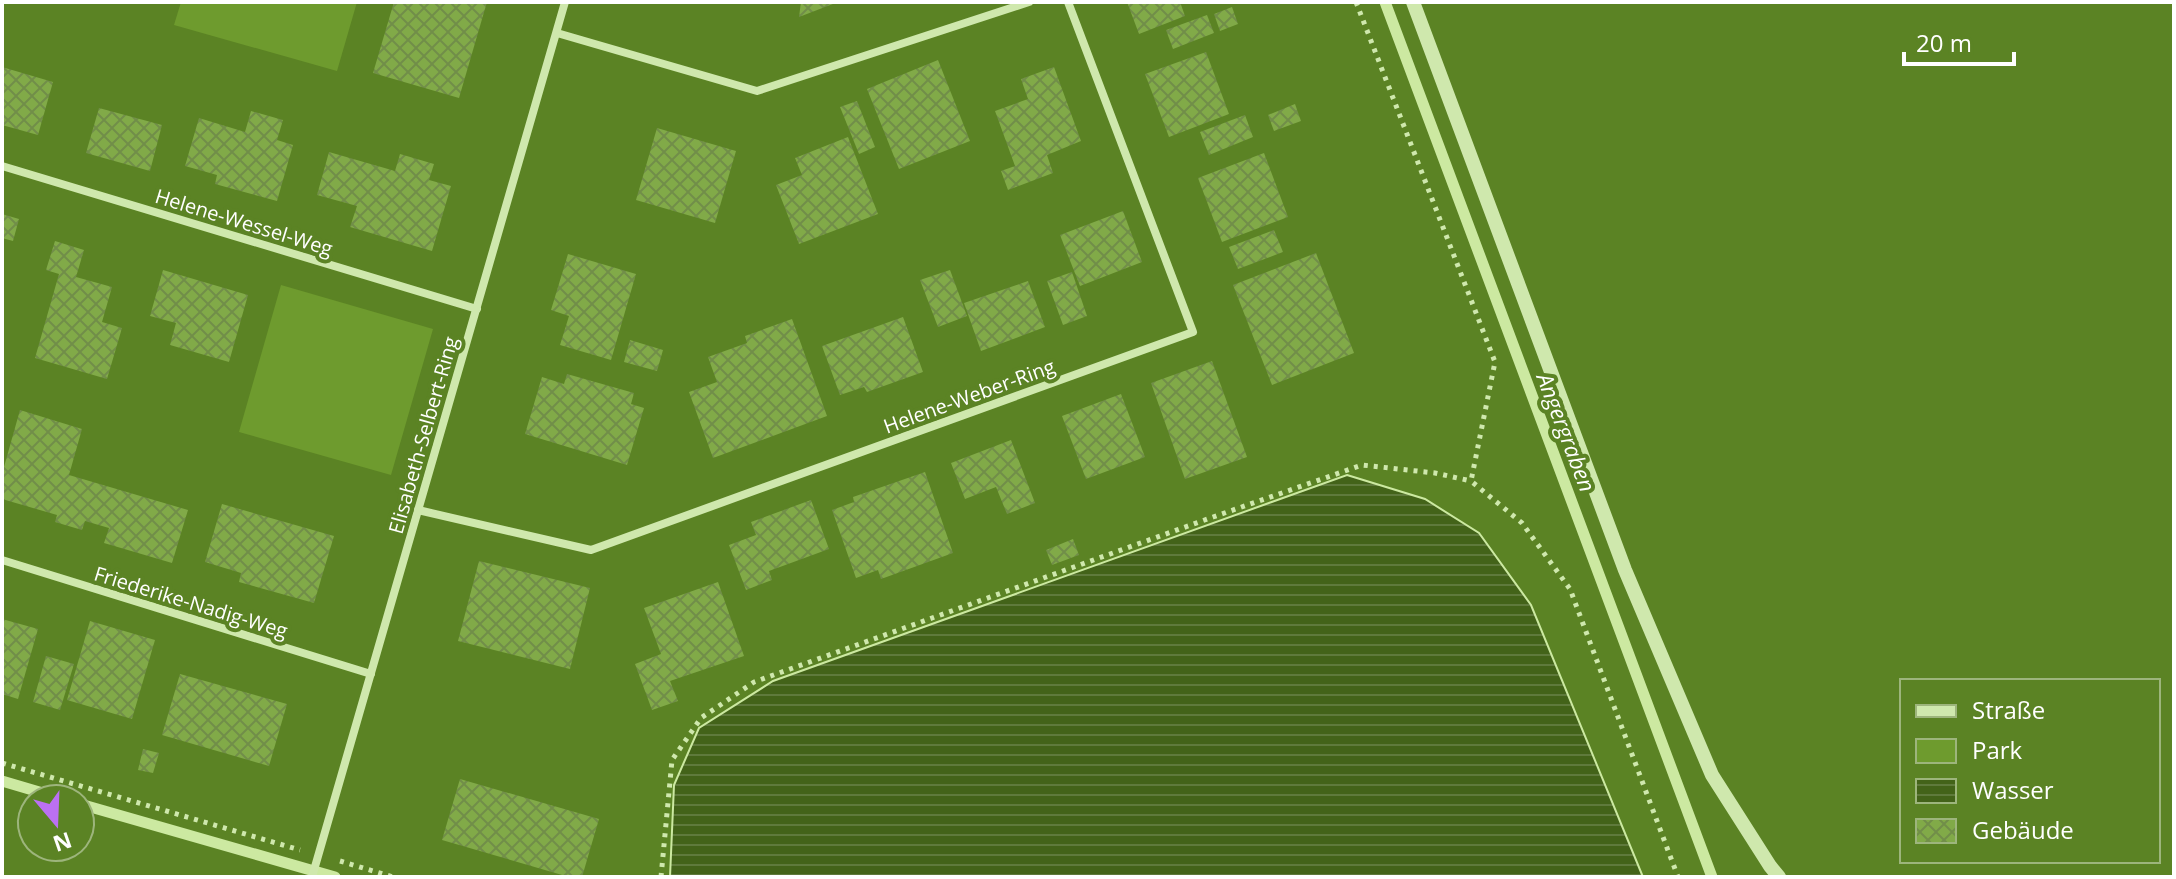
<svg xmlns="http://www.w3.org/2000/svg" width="2176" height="879" viewBox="0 0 2176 879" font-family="'Open Sans',sans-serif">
<defs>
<pattern id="water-rules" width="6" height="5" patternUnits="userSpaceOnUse" patternTransform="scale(2)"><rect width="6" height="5" fill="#436319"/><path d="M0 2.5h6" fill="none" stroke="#5f7a3c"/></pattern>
<pattern id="building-cross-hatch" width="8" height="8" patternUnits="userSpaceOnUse" patternTransform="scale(2)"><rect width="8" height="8" fill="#81aa48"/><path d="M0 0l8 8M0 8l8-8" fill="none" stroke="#718e49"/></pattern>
</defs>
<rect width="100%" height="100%" fill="#5b8324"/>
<g fill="#6e9b2e">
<polygon points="181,2 357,2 337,71 174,25"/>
<polygon points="281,285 433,329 391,475 239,432"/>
</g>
<polygon fill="url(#water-rules)" stroke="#cce9a1" stroke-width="2" points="1347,475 1425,499 1479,533 1531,605 1643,877 670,877 674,785 699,728 773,681"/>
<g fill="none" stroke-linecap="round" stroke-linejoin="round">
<g stroke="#cce9a1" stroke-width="11">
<polyline points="1385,2 1712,877"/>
<polyline points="2,781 63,799"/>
<polyline points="80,804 335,877"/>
</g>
</g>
<g fill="url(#building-cross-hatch)">
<polygon points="394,2 487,2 459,98 373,73"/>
<polygon points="801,2 838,2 799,17"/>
<polygon points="1127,2 1180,2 1185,16 1139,34"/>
<polygon points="1232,7 1238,24 1220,31 1214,14"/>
<polygon points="1207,15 1214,33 1173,49 1166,30"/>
<polygon points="1206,52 1229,114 1169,137 1145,74"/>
<polygon points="938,60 970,141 899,169 867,89"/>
<polygon points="2,67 53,82 38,135 2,125"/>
<polygon points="1054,67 1081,141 1047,155 1053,173 1008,190 1001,171 1015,166 995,111 1028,99 1021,79"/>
<polygon points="857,101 875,147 859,154 840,107"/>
<polygon points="1295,104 1301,121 1274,131 1268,115"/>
<polygon points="99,108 162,125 150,171 86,153"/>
<polygon points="251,111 283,120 277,140 293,145 277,201 215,184 217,175 185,166 199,118 245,132"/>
<polygon points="1245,115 1253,137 1209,155 1200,132"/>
<polygon points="657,128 736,151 715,223 636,200"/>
<polygon points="848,137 878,214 799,244 776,185 802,175 795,158"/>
<polygon points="329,152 395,171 400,154 434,164 429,180 451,186 432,251 350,227 357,206 317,195"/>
<polygon points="1264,153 1288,217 1222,242 1198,178"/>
<polygon points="1123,211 1142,262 1080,286 1060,235"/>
<polygon points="2,214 19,219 13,241 2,238"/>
<polygon points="1274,230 1283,252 1238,269 1229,247"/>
<polygon points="55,241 84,250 76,277 112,287 102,322 122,328 107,379 35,358 59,274 46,270"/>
<polygon points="1316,253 1354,353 1272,385 1233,285"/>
<polygon points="568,254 636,274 611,360 560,345 569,316 551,310"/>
<polygon points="163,270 248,295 229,362 170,345 176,323 150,316"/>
<polygon points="950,270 967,316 938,327 920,280"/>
<polygon points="1072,272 1087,316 1063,325 1047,281"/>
<polygon points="1028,281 1045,327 981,351 964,303"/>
<polygon points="903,317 923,372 867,392 864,387 840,395 822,346"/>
<polygon points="792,319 827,416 713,458 689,392 717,382 708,357 747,343 745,336"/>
<polygon points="630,340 663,350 657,371 624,362"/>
<polygon points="1212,361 1247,457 1185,479 1151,383"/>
<polygon points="567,374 634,393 631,404 644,408 627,465 525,434 542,377 564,384"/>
<polygon points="1121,394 1145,457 1086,479 1062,416"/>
<polygon points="20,410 82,429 69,475 188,510 172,563 104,543 109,528 85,521 82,530 55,522 57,515 2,499 2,474"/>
<polygon points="1011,440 1035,503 1007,514 996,487 965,499 951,463"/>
<polygon points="925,472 953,553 881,579 878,570 856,578 832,510 854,502 853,497"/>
<polygon points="811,500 829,549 769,571 772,580 746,590 729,545 756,535 751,522"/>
<polygon points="222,504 334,536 314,603 239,582 241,573 205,562"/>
<polygon points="1073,539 1079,555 1052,565 1046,550"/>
<polygon points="479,561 590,588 570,669 458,641"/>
<polygon points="718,582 744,656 670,681 678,701 652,710 635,664 661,654 644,608"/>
<polygon points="2,619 38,629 18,699 2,694"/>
<polygon points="90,621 155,640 132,719 67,700"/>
<polygon points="46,656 74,664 60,710 33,702"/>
<polygon points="180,674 287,704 269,766 162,735"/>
<polygon points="143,749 159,753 153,773 138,770"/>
<polygon points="460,779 599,819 582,877 569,877 442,840"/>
</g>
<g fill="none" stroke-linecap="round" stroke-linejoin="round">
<g stroke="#cfe8ad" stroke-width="5" stroke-dasharray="4 6" stroke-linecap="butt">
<polyline points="1356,2 1495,362 1471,481 1522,523 1570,589 1678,877"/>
<polyline points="2,763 300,850"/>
<polyline points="340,861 393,877"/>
<polyline points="661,877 672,760 701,718 754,682 1213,517 1362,465 1435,473 1471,481"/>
</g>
<g stroke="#cfe8ad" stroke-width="8">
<polyline points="557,33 757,91 1029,2"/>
<polyline points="2,166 477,309"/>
<polyline points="418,510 591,550 1193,332 1068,2"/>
<polyline points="2,560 371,674"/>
<polyline points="312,877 565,2"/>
</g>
<polyline stroke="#cfe8ad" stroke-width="14" points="1413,2 1625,570 1712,775 1770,866 1779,877"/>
</g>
<g text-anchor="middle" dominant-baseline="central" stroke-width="8" stroke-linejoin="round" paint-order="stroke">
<g font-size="20" fill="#fff" stroke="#5b8324">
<text transform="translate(244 222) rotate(17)">Helene-Wessel-Weg</text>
<text transform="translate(969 396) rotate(-20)">Helene-Weber-Ring</text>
<text transform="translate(423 435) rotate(-74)">Elisabeth-Selbert-Ring</text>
<text transform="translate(191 602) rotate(17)">Friederike-Nadig-Weg</text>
</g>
<g font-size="22" font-style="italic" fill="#fff" stroke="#5b8324">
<text transform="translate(1567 432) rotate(69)">Angergraben</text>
</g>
</g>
<rect width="2176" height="879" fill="none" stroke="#ffffff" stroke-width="8"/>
<rect x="1900" y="679" width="260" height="184" fill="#5b8324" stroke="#9db57c" stroke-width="2"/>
<rect x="1916" y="705" width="40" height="12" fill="#cfe8ad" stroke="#9db57c" stroke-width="2"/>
<text x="1972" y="719" font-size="24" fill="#ffffff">Straße</text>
<rect x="1916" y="739" width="40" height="24" fill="#6e9b2e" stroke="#9db57c" stroke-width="2"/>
<text x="1972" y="759" font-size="24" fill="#ffffff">Park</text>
<rect x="1916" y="779" width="40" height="24" fill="url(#water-rules)" stroke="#9db57c" stroke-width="2"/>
<text x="1972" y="799" font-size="24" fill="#ffffff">Wasser</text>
<rect x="1916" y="819" width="40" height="24" fill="url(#building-cross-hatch)" stroke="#9db57c" stroke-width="2"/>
<text x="1972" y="839" font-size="24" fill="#ffffff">Gebäude</text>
<g transform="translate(56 823) rotate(161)"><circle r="38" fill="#5b8324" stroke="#9db57c" stroke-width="2"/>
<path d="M0-6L14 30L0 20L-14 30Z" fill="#bb70f2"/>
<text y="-12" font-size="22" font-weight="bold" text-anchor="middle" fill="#ffffff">N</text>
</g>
<path d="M1904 52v12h110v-12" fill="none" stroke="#ffffff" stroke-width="4"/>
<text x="1916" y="52" font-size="24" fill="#ffffff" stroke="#5b8324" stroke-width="6" paint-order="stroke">20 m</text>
</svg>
